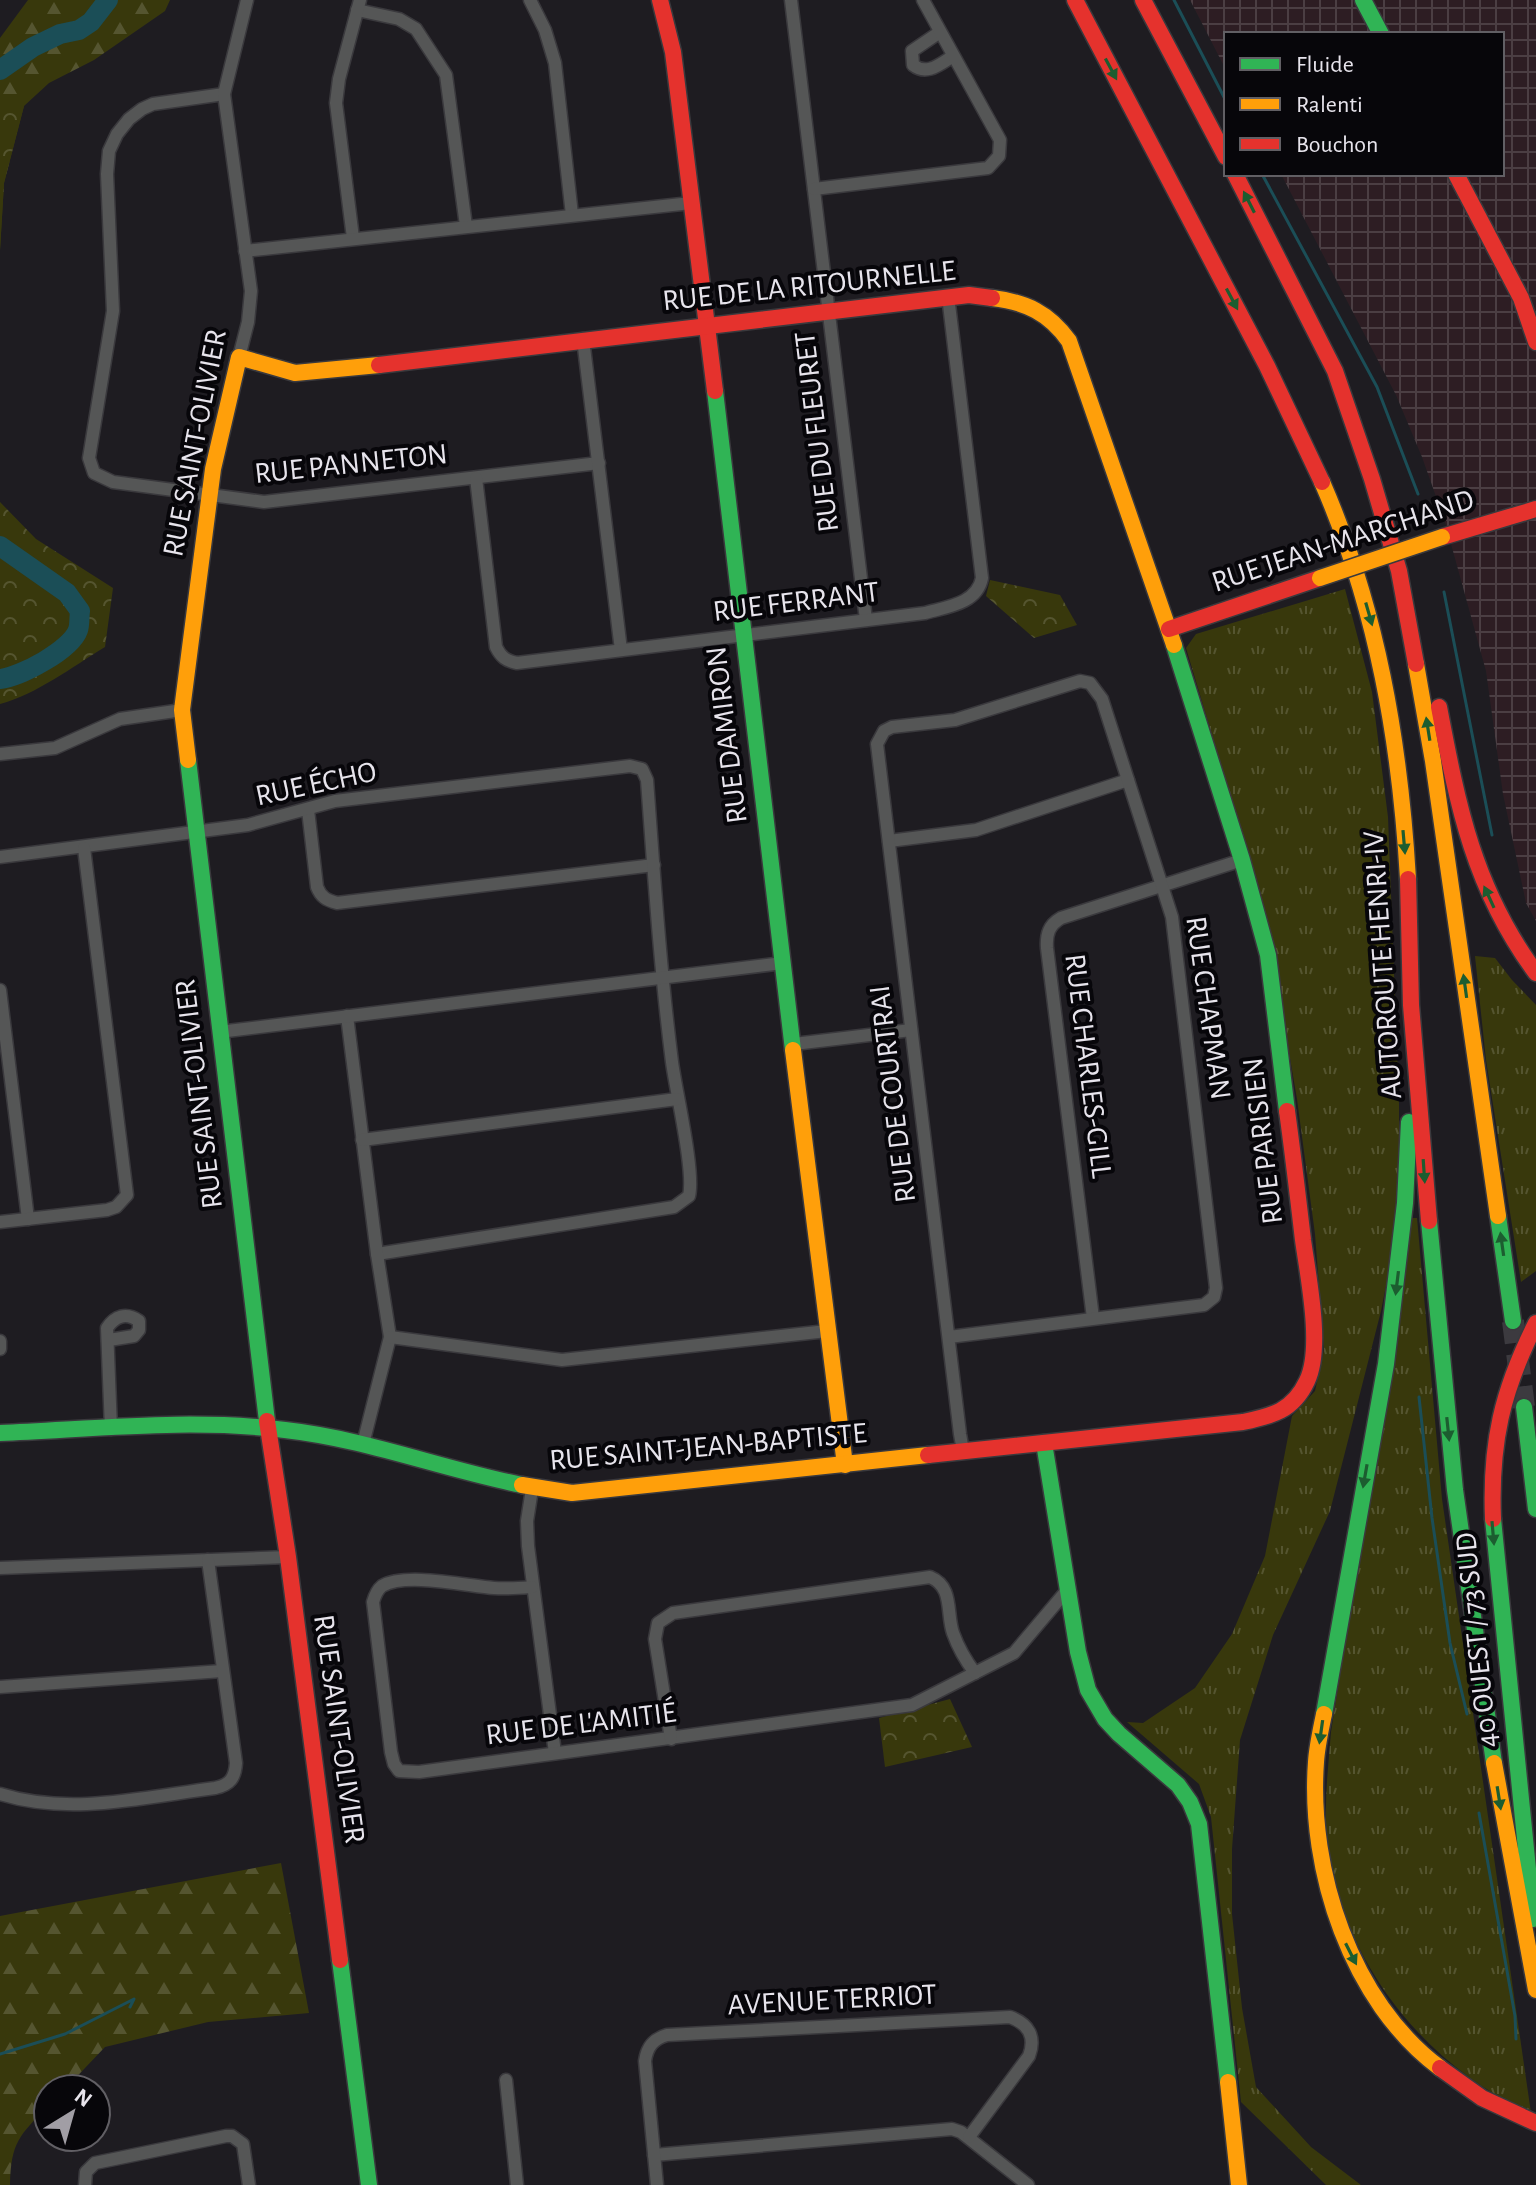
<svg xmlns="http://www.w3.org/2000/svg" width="1536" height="2185" viewBox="0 0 1536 2185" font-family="'Alegreya Sans',sans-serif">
<defs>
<pattern id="industrial-grid" width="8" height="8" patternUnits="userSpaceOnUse" patternTransform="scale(2)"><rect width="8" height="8" fill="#2d1d23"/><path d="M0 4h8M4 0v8" fill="none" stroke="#4b3e43"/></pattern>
<pattern id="grass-tufts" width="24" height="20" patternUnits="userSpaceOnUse" patternTransform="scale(2)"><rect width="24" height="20" fill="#38380c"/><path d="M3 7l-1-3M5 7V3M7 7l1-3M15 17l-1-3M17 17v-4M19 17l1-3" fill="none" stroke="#555530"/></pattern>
<pattern id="forest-firs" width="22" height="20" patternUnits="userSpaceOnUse" patternTransform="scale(2)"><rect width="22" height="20" fill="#38380c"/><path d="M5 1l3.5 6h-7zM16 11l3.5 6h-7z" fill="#555530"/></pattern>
<pattern id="park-crowns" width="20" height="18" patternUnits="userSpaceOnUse" patternTransform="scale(2)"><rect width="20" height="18" fill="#38380c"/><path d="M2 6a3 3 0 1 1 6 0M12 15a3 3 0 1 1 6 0" fill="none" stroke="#555530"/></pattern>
</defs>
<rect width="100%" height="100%" fill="#1e1c21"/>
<polygon fill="url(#industrial-grid)" points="1190,0 1536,0 1536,921 1526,903 1503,794 1486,671 1445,522 1422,457 1396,395 1281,174 1502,174 1502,34 1226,34 1226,70"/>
<g fill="url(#grass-tufts)">
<polygon points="1345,589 1372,692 1388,817 1399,1103 1399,1220 1381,1311 1330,1511 1273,1635 1240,1740 1232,1849 1232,1914 1242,2008 1256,2087 1311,2147 1361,2185 1326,2185 1241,2102 1211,1817 1199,1784 1127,1722 1143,1723 1195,1688 1232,1634 1265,1556 1292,1416 1315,1391 1324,1350 1315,1234 1297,1099 1265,912 1186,648 1196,634"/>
<polygon points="1475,956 1495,958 1512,980 1536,1005 1536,1271 1521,1282 1486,1060"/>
<path d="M1412,1218H1417L1442,1499L1531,2113C1425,2066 1344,1963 1328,1848C1323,1809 1328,1770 1331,1732Z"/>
</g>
<g fill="url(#forest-firs)">
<polygon points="28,0 170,0 165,11 94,60 49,83 24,106 4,183 0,250 0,38"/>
<path d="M281,1863L309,2013L208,2022L105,2047L65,2089H48V2106C19,2136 11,2142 10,2185H0V1916Z"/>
</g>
<g fill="url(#park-crowns)">
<polygon points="0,102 24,106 4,183 0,250"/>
<path d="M0,502L36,539L113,588L105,647C72,667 37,694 0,704Z"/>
<polygon points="990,580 1060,595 1077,625 1034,638 986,596"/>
<polygon points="950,1699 972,1747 885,1767 879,1718"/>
</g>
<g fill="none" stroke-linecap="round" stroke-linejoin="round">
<g stroke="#1b4e57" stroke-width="3">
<polyline points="1174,0 1226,101"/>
<polyline points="1262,174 1377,387 1418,494"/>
<polyline points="1444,592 1492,835"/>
<polyline points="1419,1397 1432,1518 1450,1643 1467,1714"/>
<polyline points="1479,1813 1515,2016 1516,2039"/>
<polyline points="0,2054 65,2034 134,1999 130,2007"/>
</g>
<g stroke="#1b4e57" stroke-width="20">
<polyline points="0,70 33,47 60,34 79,30 91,22 108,0"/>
<path d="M0,546L67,593L80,611C79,617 80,624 78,630C71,650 20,677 0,679"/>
</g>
<polyline stroke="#3c3a3f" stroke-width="22" stroke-dasharray="22 11" stroke-linecap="butt" points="1513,1321 1524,1407"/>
<defs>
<g id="street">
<polyline points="530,0 545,30 555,63 572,215"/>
<polyline points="791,0 866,620"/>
<polyline points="357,10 399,19 416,29 446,75 466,226"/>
<path d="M940,32L912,51L913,65C927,76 940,64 953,56"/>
<polyline points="224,94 153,104 142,109 129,119 117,134 109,151 107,174 113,311 89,458 94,473 113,482 264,502 599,463"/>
<polyline points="814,189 988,168 999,156 1000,140 923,0"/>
<polyline points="353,238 336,103 339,79 360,0"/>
<polyline points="245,251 691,203"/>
<polyline points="583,339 621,650"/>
<polyline points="239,357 248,322 251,291 224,94 247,0"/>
<path d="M476,478L496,647C501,657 506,661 517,663L925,613C946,607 977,604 982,578L948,296"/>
<polyline points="0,754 55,748 120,719 182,710"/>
<path d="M308,810L317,887C321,897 326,900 337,903L654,865"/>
<polyline points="889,841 976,830 1128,780"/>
<path d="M0,857L248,825L335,801L630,766L642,769L647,780C654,874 660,968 672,1062C676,1092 695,1172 689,1196L674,1207L377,1254"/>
<polyline points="0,990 28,1219"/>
<polyline points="347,1016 377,1254 390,1337 363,1444"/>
<polyline points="219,1032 783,963"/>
<polyline points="794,1044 911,1030"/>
<polyline points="362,1140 677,1099"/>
<polyline points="0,1222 107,1210 116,1207 127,1195 84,848"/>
<path d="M1093,1318L1047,948C1046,934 1049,925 1061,918L1242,860"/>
<polyline points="390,1337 562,1360 827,1331"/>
<polyline points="949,1337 1204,1305 1214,1297 1216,1288 1172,917 1102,699 1090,683 1080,681 955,720 892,727 884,731 877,744 960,1434 963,1451"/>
<path d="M109,1340L134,1336L139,1330V1321C126,1312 115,1316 107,1328L111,1429"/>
<polyline points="0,1341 0,1349"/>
<polyline points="532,1489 527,1521 528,1546 555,1753"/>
<polyline points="0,1568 288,1557"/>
<path d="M532,1587C519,1588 507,1589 494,1588C467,1586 406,1572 382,1586C377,1590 375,1595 373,1602L391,1752L394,1764L399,1771L419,1772L912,1705L1014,1653L1068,1589"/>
<polyline points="0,1687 222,1671"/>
<path d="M671,1739L655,1639L658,1623L673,1613L930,1577C954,1587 946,1613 953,1633C958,1647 966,1661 975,1673"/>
<path d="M0,1794C70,1816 145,1797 215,1788C230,1785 235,1778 236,1763L208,1560"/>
<polyline points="506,2080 517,2185"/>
<polyline points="654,2155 952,2129 961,2132 1028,2185"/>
<polyline points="85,2185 86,2172 95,2163 226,2136 232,2136 243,2144 249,2185"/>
<path d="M657,2185L645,2061C647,2047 653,2039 667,2035L1010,2017C1029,2024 1036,2037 1029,2056L969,2137"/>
</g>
<g id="fast">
<polyline points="1363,0 1381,34"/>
<polyline points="715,391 793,1050"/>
<polyline points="1174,645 1242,860 1268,955 1287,1111"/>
<polyline points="188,760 267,1421"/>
<polyline points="1498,1216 1513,1321"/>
<polyline points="1429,1221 1455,1490 1494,1763"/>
<polyline points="1524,1407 1536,1509"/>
<path d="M0,1433C95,1429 191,1418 285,1430C366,1439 442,1469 522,1485"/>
<polyline points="1044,1443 1078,1652 1088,1690 1105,1719 1119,1734 1178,1785 1190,1802 1199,1824 1228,2082"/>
<polyline points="1493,1519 1533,1919"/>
<polyline points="1324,1714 1386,1364 1405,1203 1409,1122"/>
<polyline points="340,1960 369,2185"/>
</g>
<g id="slow">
<path d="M992,298C1026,302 1049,313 1069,341L1174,645"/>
<path d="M1322,482C1377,608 1400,742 1408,879"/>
<polyline points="1416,664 1433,761 1498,1216"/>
<polyline points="188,760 182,710 213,469 239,357 295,373 379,365"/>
<polyline points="793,1050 845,1465"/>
<polyline points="522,1485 572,1493 928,1455"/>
<path d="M1324,1714C1321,1729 1317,1746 1316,1762C1308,1870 1351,2002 1440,2068"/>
<polyline points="1494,1763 1536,1990"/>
<polyline points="1228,2082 1239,2185"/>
</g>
<g id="jam">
<polyline points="660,0 673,52 715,391"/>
<polyline points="1075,0 1267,366 1322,482"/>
<polyline points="1143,0 1226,157"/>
<polyline points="1235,174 1335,371 1372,479 1399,571 1416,664"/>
<polyline points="1456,174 1521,298 1536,342"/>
<polyline points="379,365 969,295 992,298"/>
<polyline points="1442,537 1536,509"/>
<polyline points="1169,629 1320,578"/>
<path d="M1439,707C1458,807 1474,889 1536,973"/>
<polyline points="1408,879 1411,1005 1429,1221"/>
<polyline points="267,1421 288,1557 340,1960"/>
<path d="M928,1455L1243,1422C1272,1416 1293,1411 1307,1381C1323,1348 1308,1276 1303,1240C1298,1197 1293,1154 1287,1111"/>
<path d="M1493,1519C1490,1443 1502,1391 1536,1323"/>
<polyline points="1440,2068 1482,2098 1536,2123"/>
</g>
</defs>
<use href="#street" stroke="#3a393d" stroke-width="15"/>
<use href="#fast" stroke="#3a393d" stroke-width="19"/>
<use href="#slow" stroke="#3a393d" stroke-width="19"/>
<use href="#jam" stroke="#3a393d" stroke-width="19"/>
<use href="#street" stroke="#555656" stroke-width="12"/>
<use href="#fast" stroke="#30b455" stroke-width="16"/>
<use href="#slow" stroke="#ff9f0a" stroke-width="16"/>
<use href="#jam" stroke="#e5322d" stroke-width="16"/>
<defs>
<polyline id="slow-bridge" points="1320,578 1442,537"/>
</defs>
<use href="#slow-bridge" stroke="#3a393d" stroke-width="19" stroke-linecap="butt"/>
<use href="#slow-bridge" stroke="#ff9f0a" stroke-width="16"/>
</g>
<defs><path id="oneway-solid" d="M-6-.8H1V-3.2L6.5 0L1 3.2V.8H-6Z" transform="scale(2)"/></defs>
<g fill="#1c5d30">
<use href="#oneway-solid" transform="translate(1111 69) rotate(62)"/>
<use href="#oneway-solid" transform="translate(1249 202) rotate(-117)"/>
<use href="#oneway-solid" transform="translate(1232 299) rotate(62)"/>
<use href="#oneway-solid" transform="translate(1369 614) rotate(74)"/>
<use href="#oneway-solid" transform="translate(1428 729) rotate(-99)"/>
<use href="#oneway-solid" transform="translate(1404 842) rotate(85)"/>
<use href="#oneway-solid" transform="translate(1489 897) rotate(-115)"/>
<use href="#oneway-solid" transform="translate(1465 986) rotate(-98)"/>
<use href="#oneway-solid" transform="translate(1424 1171) rotate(86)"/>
<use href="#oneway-solid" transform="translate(1502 1244) rotate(-98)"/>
<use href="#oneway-solid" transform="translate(1397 1283) rotate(97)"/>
<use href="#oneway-solid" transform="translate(1448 1429) rotate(84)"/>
<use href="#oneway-solid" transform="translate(1365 1476) rotate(100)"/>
<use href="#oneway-solid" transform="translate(1493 1533) rotate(85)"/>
<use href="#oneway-solid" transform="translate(1321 1732) rotate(98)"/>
<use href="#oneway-solid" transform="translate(1499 1798) rotate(81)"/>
<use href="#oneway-solid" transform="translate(1351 1954) rotate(63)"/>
</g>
<g text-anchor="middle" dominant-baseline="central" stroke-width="8" stroke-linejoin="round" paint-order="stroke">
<g font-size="30" fill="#e7e4ec" stroke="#07060a">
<text transform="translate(809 286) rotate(-6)">RUE DE LA RITOURNELLE</text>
<text transform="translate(817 432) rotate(-97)">RUE DU FLEURET</text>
<text transform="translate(195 443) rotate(-79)">RUE SAINT-OLIVIER</text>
<text transform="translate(351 464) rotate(-6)">RUE PANNETON</text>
<text transform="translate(1343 541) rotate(-18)">RUE JEAN-MARCHAND</text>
<text transform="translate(796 602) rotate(-7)">RUE FERRANT</text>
<text transform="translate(727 735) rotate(-97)">RUE DAMIRON</text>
<text transform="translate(316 784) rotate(-12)">RUE ÉCHO</text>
<text transform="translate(1383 965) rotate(-94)">AUTOROUTE HENRI-IV</text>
<text transform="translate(1208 1008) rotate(82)">RUE CHAPMAN</text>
<text transform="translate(1088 1066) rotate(83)">RUE CHARLES-GILL</text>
<text transform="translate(199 1094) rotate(-97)">RUE SAINT-OLIVIER</text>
<text transform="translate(893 1094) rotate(-97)">RUE DE COURTRAI</text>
<text transform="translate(1263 1141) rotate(-97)">RUE PARISIEN</text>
<text transform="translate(708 1447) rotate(-5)">RUE SAINT-JEAN-BAPTISTE</text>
<text transform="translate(1477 1640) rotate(-96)">40 OUEST / 73 SUD</text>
<text transform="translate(581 1724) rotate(-7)">RUE DE L'AMITIÉ</text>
<text transform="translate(339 1729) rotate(82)">RUE SAINT-OLIVIER</text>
<text transform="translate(832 2000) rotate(-3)">AVENUE TERRIOT</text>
</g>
</g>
<rect x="1224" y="32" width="280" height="144" fill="#07060a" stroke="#615f64" stroke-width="2"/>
<rect x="1240" y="58" width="40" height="12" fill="#30b455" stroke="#615f64" stroke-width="2"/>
<text x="1296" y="72" font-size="24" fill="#e7e4ec">Fluide</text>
<rect x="1240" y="98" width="40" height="12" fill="#ff9f0a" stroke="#615f64" stroke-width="2"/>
<text x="1296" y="112" font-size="24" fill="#e7e4ec">Ralenti</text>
<rect x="1240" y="138" width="40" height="12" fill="#e5322d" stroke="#615f64" stroke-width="2"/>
<text x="1296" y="152" font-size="24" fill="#e7e4ec">Bouchon</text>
<g transform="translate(72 2113) rotate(37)"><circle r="38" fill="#07060a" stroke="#615f64" stroke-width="2"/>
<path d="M0-6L14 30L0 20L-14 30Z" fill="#a19ea5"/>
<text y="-12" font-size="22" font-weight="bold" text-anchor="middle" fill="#e7e4ec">N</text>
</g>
</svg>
